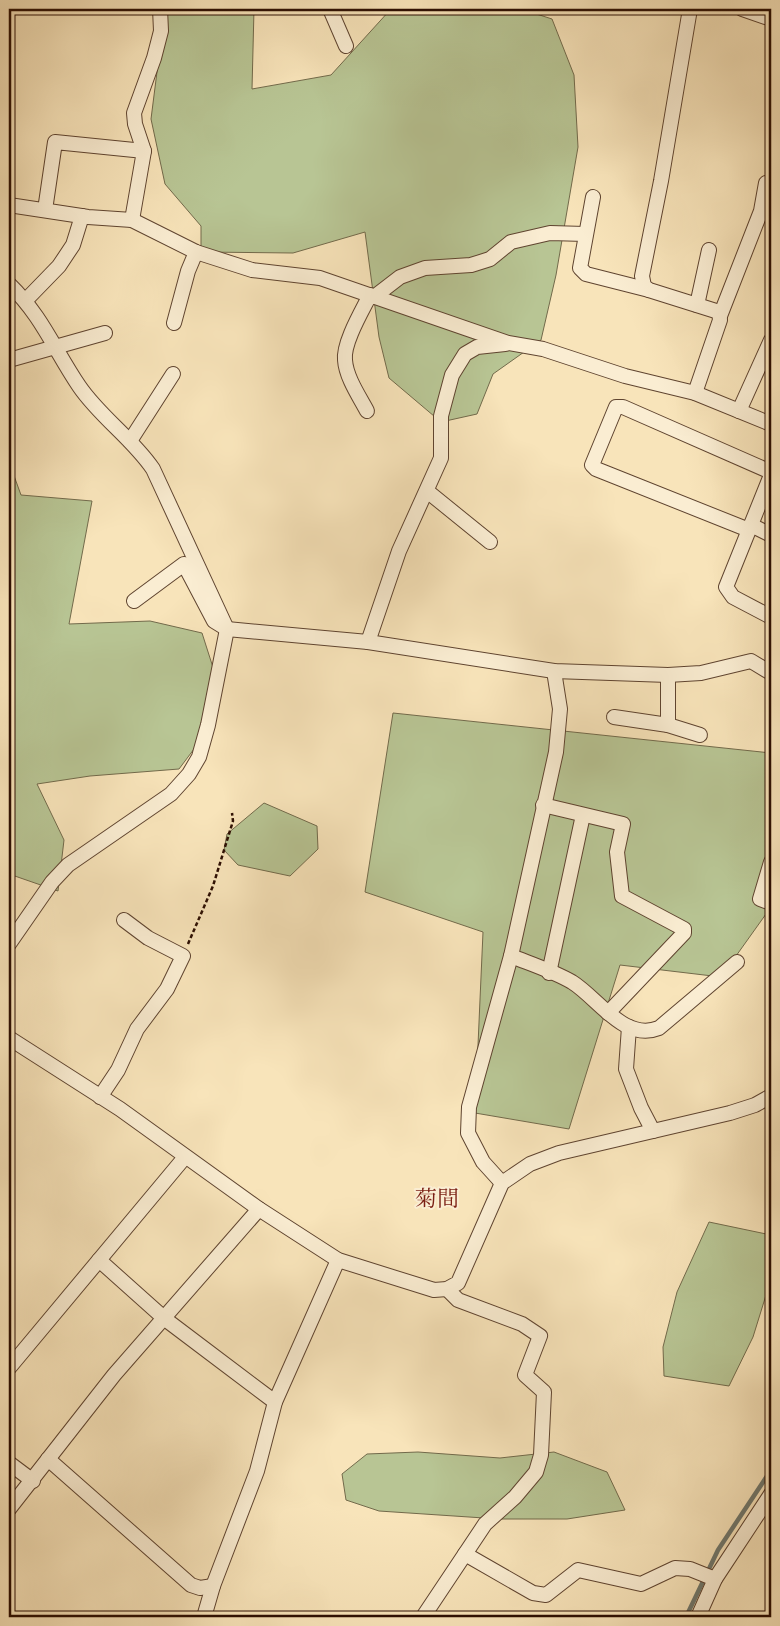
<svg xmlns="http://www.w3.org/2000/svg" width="780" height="1626" viewBox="0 0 780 1626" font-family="'Old Standard TT','Noto Serif JP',serif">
<rect width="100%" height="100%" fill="#f8e4ba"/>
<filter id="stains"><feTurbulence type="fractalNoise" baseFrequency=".004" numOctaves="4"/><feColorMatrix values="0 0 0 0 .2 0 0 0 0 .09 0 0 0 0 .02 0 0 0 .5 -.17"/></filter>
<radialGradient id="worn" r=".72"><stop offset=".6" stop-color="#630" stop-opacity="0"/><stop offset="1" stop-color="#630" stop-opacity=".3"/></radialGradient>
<g fill="#b8c594" stroke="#726a4b">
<polygon points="165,9 254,9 252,89 331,75 390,10 521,9 552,19 574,75 578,147 556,275 541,340 493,374 477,414 441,422 389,378 379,337 365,232 293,253 201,252 201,226 165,184 151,119"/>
<polygon points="9,462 21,495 92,501 69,624 150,621 202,633 217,680 209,729 179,769 90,776 37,784 64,840 58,891 9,874"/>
<polygon points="393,713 771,753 771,907 721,977 620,965 569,1129 475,1113 483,932 365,892"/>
<polygon points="264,803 317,826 318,849 290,876 238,865 224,850 227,834"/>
<polygon points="709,1222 771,1235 771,1279 753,1337 729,1386 664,1376 663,1347 677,1292"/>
<polygon points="418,1452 500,1458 554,1452 607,1472 625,1510 567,1519 499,1519 379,1511 346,1500 342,1474 367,1454"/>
</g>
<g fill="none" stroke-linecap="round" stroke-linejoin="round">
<polyline stroke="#70786d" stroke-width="4.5" points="686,1617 718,1550 771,1470"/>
<defs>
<g id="minor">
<polyline points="330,9 346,46"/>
<polyline points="690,9 661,181 642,276 644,286 649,290 719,312 720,320 695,393"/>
<polyline points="742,9 771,19"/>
<polyline points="144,151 135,124 134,113 154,58 161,31 160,9"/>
<polyline points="593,197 580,268 586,274 649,290"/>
<polyline points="9,205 88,217 132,220 196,252 252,270 320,278 508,343 543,349 625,376 695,393 771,424"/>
<polyline points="45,210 55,142 144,151 132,220"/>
<path d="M9,284C42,316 54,349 79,386C100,417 132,438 153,469L227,629L208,725L199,757L189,774L171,794L68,865L52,882L9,944"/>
<polyline points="374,297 400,277 425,268 471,265 490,259 511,242 550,233 585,234"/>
<polyline points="26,300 59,266 73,245 82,216"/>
<polyline points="697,305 709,250"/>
<polyline points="720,316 761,211 766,183"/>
<polyline points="174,323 188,271 196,252"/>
<polyline points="9,360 105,333"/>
<path d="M367,411C359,396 346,377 345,360C343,343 362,311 370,295"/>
<polyline points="739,411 771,340"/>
<polyline points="130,441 173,374"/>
<polyline points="771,475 726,587 733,597 771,617"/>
<polyline points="427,491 490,542"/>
<polyline points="751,525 771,535"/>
<polyline points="749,530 596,469 592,465 616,407 623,407 771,472"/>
<polyline points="134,601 184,564 214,621 227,629 368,642 554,671 668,675 701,673 751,661 771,673"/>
<polyline points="368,642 399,551 441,458 441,416 452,375 465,354 477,347 505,344"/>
<polyline points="614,717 668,725 700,735"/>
<polyline points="668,725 668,675"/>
<polyline points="543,805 623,824 617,852 622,896 684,929 684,933 608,1013"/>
<polyline points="771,862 760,899 771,903"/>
<path d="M511,956C531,964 553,971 572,982C598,998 624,1042 659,1028L737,962"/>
<polyline points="549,973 583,815"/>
<polyline points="629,1027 626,1069 641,1108 653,1131"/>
<polyline points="9,1038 120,1109 259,1209 338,1260 434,1290 447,1289 458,1283 502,1183 530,1164 559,1153 730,1113 755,1105 771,1096"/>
<polyline points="100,1097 118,1070 137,1029 167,989 183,956 148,938 124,920"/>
<polyline points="502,1183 483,1162 468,1133 469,1107 511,956 556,752 560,709 554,671"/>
<polyline points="99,1260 165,1319 275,1402"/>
<polyline points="9,1368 185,1157"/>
<polyline points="48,1459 191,1585 200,1588 213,1586"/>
<polyline points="9,1463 33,1481"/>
<polyline points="9,1509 114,1375 259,1209"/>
<polyline points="465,1554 533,1593 546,1595 578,1570 641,1584 675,1568 690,1569 715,1579"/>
<polyline points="204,1617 213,1586 257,1471 275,1402 338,1260"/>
<polyline points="423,1617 485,1524 515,1497 536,1472 541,1455 544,1392 525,1375 540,1336 522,1324 458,1300 447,1289"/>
<polyline points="698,1617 715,1579 771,1494"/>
</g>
</defs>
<use href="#minor" stroke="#5f4430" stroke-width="16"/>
<polyline stroke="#2c0e02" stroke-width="2.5" stroke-dasharray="4 2.5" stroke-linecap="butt" points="188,944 213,886 233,821 232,813"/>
<use href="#minor" stroke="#faedd2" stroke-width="14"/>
</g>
<g text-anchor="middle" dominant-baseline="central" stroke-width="4" stroke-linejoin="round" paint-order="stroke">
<g font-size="22" fill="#7a1f14" stroke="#faedd2">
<text x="437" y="1200">菊間</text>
</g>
</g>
<rect width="780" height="1626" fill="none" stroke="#f8e4ba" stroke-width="30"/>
<rect x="10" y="10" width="760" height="1606" fill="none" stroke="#2c0e02" stroke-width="2.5"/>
<rect x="15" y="15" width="750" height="1596" fill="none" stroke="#2c0e02"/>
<rect width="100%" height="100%" filter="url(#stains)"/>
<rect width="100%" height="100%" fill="url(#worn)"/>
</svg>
